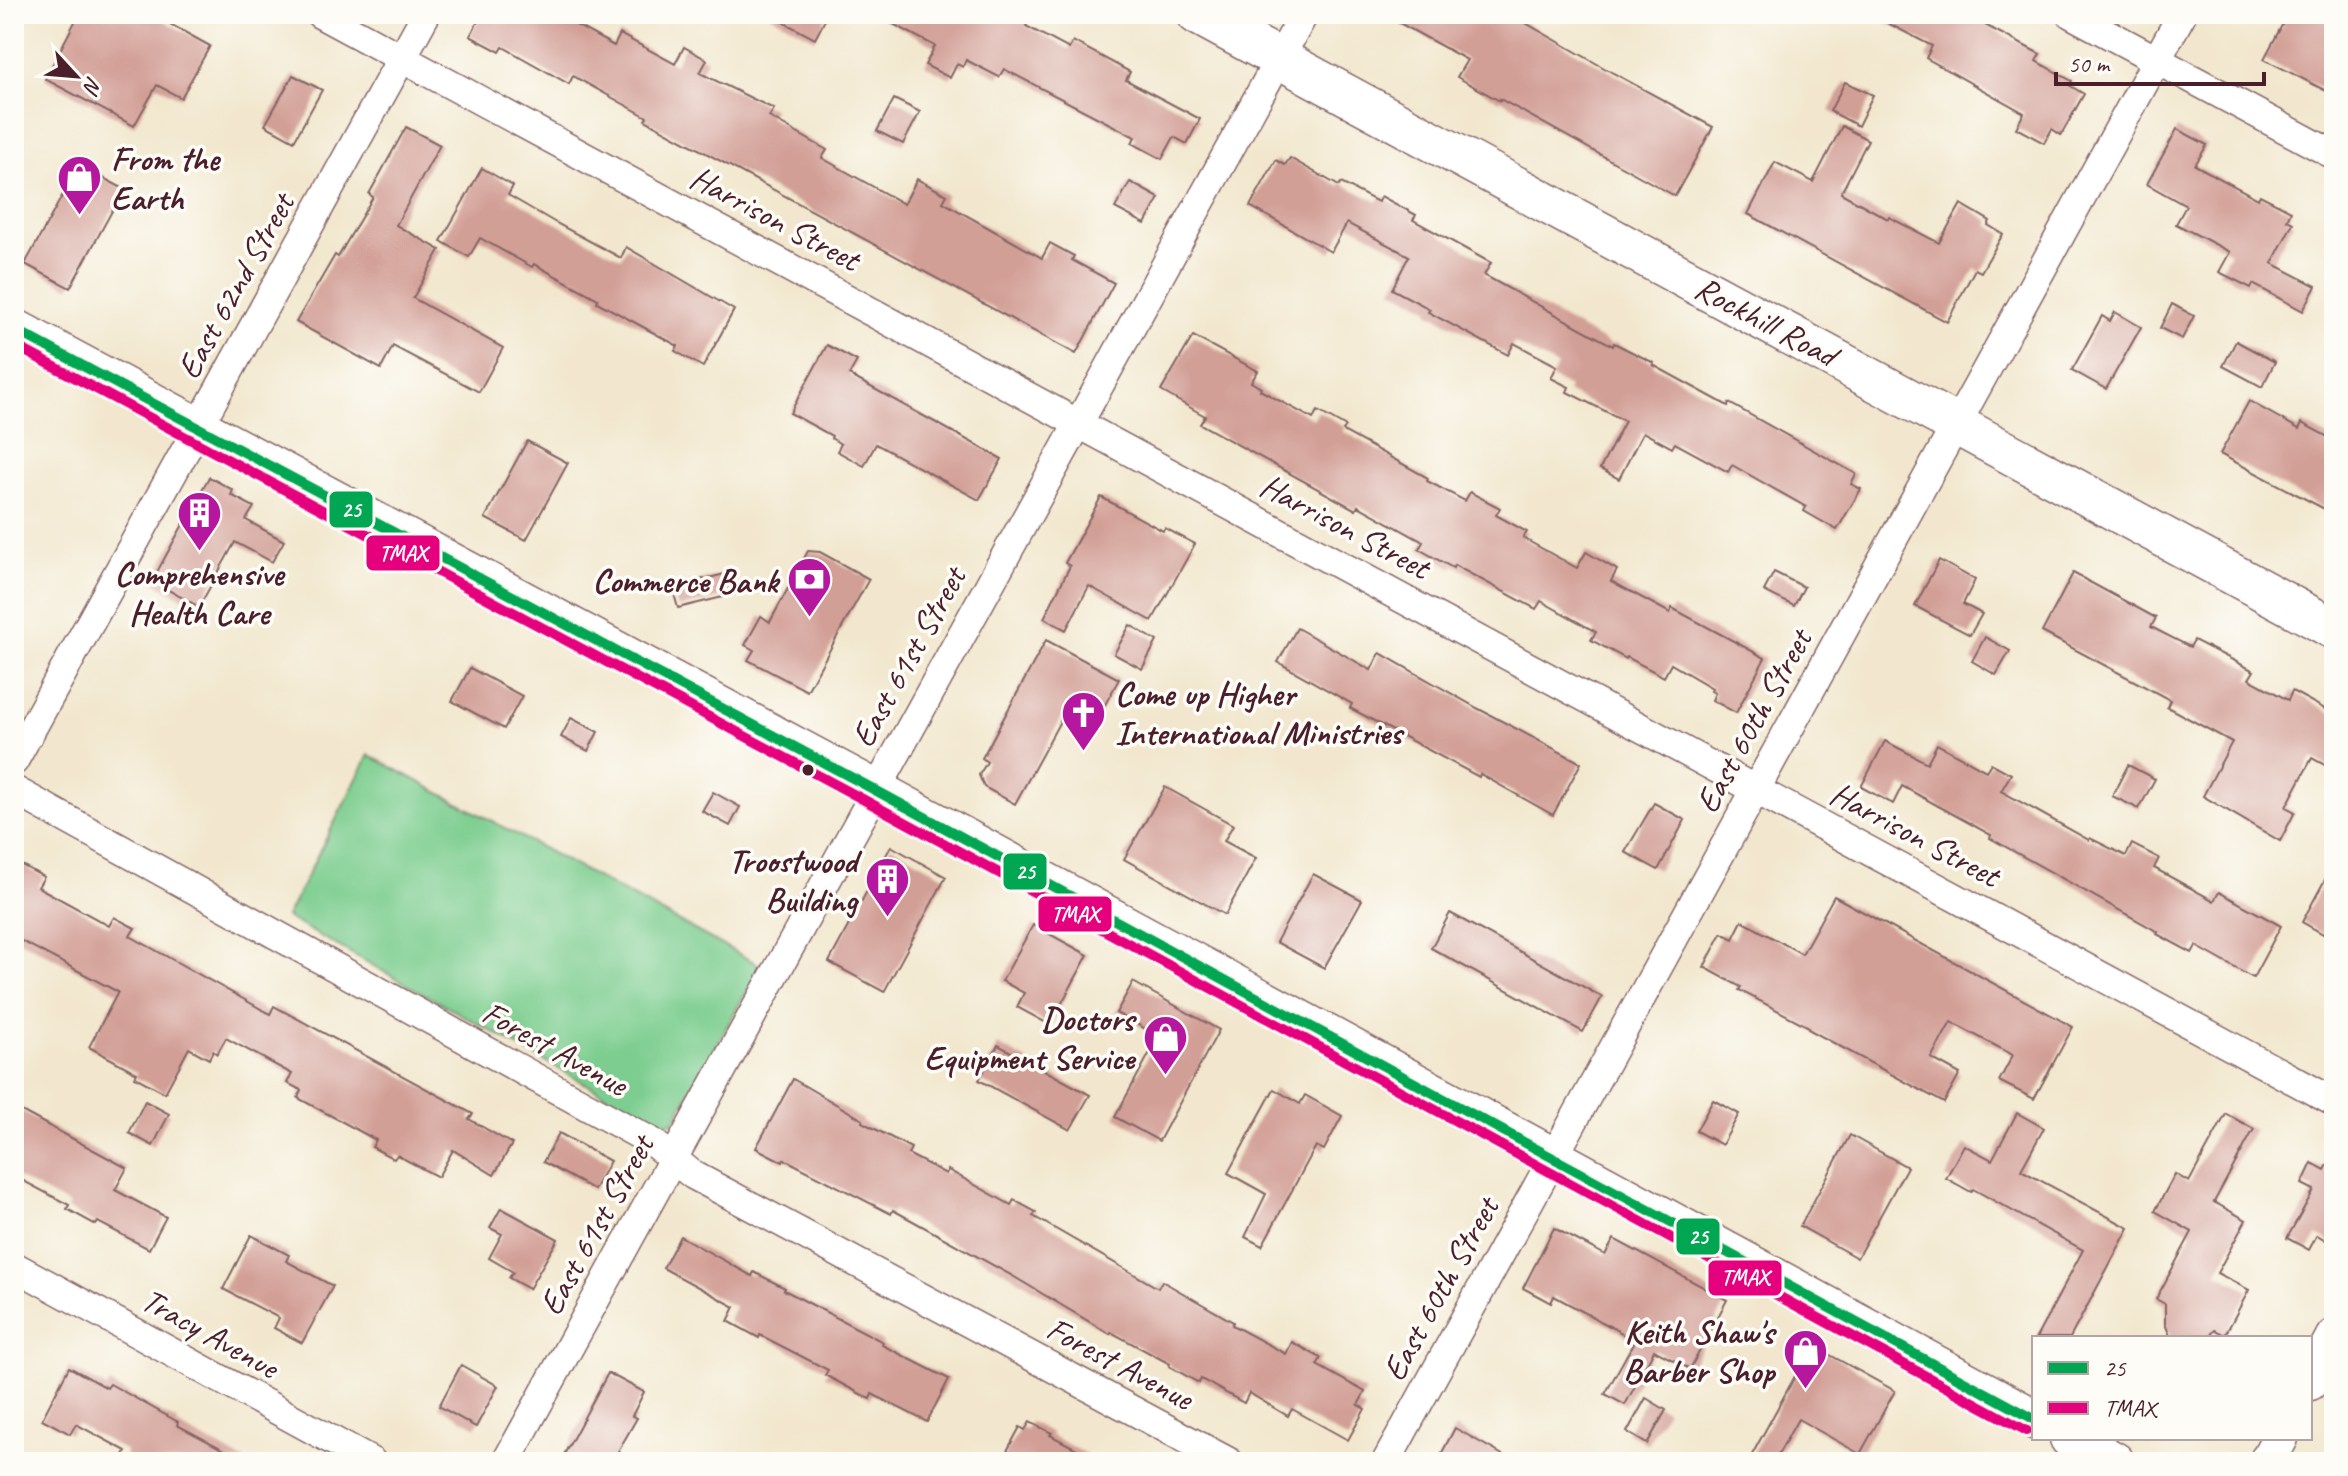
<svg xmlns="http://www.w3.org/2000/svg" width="2348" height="1476" viewBox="0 0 2348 1476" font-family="Caveat,sans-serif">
<rect width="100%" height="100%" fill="#fdfcf7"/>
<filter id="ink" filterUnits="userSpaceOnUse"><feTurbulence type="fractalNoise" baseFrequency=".0125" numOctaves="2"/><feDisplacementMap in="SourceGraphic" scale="16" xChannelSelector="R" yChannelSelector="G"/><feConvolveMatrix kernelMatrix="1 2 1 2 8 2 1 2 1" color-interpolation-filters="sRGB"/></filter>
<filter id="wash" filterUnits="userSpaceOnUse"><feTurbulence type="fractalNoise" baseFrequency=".006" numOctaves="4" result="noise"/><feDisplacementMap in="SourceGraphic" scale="32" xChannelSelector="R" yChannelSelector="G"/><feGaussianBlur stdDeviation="1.8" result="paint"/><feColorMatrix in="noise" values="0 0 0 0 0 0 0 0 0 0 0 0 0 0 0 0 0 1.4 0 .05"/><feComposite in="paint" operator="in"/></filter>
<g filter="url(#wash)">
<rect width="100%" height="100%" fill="#f2e7ce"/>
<polygon fill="#7bcd8f" stroke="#62765d" stroke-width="2" points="369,755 761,966 673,1122 658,1124 286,917"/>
<g id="blocks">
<g fill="#d29f96">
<polygon points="79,14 152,14 210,46 181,98 157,85 134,126 45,79"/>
<polygon points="482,14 556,14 614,46 620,34 675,64 684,47 707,60 700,73 774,109 769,117 827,150 822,158 904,204 917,179 947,195 943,202 1042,258 1050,243 1074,256 1072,260 1114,283 1076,354 645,120 647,117 573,76 569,84 503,47 500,52 470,36"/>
<polygon points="768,14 828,14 815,39"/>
<polygon points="874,14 1031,14 1026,26 1069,49 1073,41 1130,72 1126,80 1200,119 1187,144 1174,137 1162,159 1132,143 1135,137 1004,69 999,77 966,60 963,67 957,64 950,78 925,65 935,46"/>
<polygon points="1383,14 1510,14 1613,73 1713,127 1675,196 1500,99 1500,101 1457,77 1467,60"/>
<polygon points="1870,14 1974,14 1987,21 1985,25 2040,54 2036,61 2072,81 2069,85 2084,94 2061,135 2052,129 2044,143 2016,128 2024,113 1926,58 1932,46"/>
<polygon points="2288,14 2334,14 2334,95 2264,59"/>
<polygon points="293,75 322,90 294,141 265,125"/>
<polygon points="1845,82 1873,95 1858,126 1830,111"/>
<polygon points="894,99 920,112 903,144 877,131"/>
<polygon points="1842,126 1868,140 1841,193 1888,219 1889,217 1939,243 1961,204 1990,221 1988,225 2003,234 1981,272 1975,269 1947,322 1748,214 1775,162 1813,182"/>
<polygon points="406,127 440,145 396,225 440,250 413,298 503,348 479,392 393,346 381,369 296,322 335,255 338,257 373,197 369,194"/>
<polygon points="2177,129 2207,145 2195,165 2258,199 2260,195 2291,211 2287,220 2293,223 2272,263 2316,286 2303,311 2253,284 2251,288 2219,272 2230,252 2176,224 2186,206 2147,184"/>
<polygon points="1290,158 1339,186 1341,183 1378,202 1381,196 1416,215 1413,220 1491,263 1484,275 1613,346 1614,343 1654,363 1653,365 1728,406 1729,403 1856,474 1851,484 1861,489 1837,530 1804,511 1806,507 1732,465 1728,472 1675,443 1672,448 1643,432 1619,479 1600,469 1625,421 1567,392 1569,387 1551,378 1557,366 1514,343 1508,355 1428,312 1430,309 1392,289 1409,256 1347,223 1331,252 1250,206 1276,160 1285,165"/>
<polygon points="79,165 124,189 70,288 25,264"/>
<polygon points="482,168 513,186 508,195 556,223 621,258 626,247 734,310 703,367 675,351 678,346 597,302 598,299 534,264 532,267 480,238 469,257 441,241"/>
<polygon points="1130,182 1159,198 1145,224 1115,208"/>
<polygon points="2172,304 2194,316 2182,339 2160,328"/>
<polygon points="2115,312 2141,327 2106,389 2072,370 2102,316 2110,321"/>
<polygon points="1193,336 1258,371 1251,382 1261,388 1260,390 1313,419 1318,411 1346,427 1343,431 1428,478 1427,481 1465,501 1470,492 1500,508 1496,515 1527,532 1523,538 1577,568 1586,552 1617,570 1611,581 1670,613 1672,608 1765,658 1736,713 1712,700 1715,693 1711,691 1712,688 1671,664 1664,677 1627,657 1626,659 1591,640 1596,632 1541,601 1536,609 1454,565 1453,568 1419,549 1423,542 1358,506 1356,510 1200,424 1205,416 1161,391"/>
<polygon points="2236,341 2275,362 2262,387 2223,366"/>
<polygon points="827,345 857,361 849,375 1002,459 979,500 876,444 864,466 837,451 841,444 831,438 832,436 790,413"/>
<polygon points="2249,401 2299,429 2302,423 2334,440 2334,514 2220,454"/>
<polygon points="527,441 568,463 526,540 485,518"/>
<polygon points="209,477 233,490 231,495 254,507 246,520 284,541 272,562 235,542 199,607 152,581"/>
<polygon points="1101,497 1163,531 1165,528 1195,544 1152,621 1089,586 1066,630 1044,618 1070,566 1065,563"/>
<polygon points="808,551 820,552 869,579 807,691 748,660 754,650 745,645 761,616 770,622"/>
<polygon points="1939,560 1975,580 1963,604 1982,614 1970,635 1915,606"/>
<polygon points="1774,572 1804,587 1794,606 1764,591"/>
<polygon points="729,573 735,594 678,608 672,587"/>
<polygon points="2073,573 2156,618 2151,627 2190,647 2194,640 2254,671 2249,679 2288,700 2292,691 2334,714 2334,770 2312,758 2286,807 2295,812 2280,841 2203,796 2232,742 2167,707 2170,700 2042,632"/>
<polygon points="1130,625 1157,641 1142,669 1114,654"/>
<polygon points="1297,628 1371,670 1380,653 1477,708 1581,763 1553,815 1480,774 1479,777 1350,708 1352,704 1278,662"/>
<polygon points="1985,637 2010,651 1996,675 1972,661"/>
<polygon points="1046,640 1119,679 1100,714 1072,699 1015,804 984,787 979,775 987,762 982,758"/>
<polygon points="470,668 522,696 504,729 452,701"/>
<polygon points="571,718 598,732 588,751 561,737"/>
<polygon points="1885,741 1927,763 1937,744 1986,771 1991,763 2011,774 2001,791 2089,840 2090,838 2126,856 2132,844 2159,858 2154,868 2214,901 2219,892 2281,926 2253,978 2196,946 2192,953 2157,934 2158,932 1990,838 1991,835 1902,786 1893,804 1861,787"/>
<polygon points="2128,765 2155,779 2139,809 2112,796"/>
<polygon points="1165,787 1233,825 1224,841 1256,858 1225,915 1124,859"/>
<polygon points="713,792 740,807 730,826 702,811"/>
<polygon points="1654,803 1685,820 1658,870 1625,852"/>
<polygon points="891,846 946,877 884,992 829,962"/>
<polygon points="14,861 44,877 38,887 109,926 114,917 135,928 130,936 270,1014 274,1006 473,1114 469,1119 512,1144 494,1175 453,1150 438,1177 397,1155 394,1159 372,1147 376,1140 298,1098 301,1090 287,1083 292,1074 226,1038 217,1054 213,1051 209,1059 189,1048 165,1093 135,1077 137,1073 89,1047 118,992 14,937"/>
<polygon points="2334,863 2334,940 2302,922"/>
<polygon points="1313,874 1362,900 1324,968 1276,942"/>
<polygon points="1834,896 2073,1027 2034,1099 1999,1081 2013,1055 1951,1022 1931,1058 1960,1074 1944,1103 1808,1029 1809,1027 1739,990 1741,987 1704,967 1722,933 1733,939 1742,921 1802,954"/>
<polygon points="1450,913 1602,997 1583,1032 1431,948"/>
<polygon points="1033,925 1088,955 1050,1025 1017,1007 1024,993 1002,981"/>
<polygon points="1133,982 1219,1030 1159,1141 1115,1117 1159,1036 1116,1013"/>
<polygon points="998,1045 1090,1095 1070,1130 979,1080"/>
<polygon points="793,1079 863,1120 862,1122 911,1148 908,1154 946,1174 948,1170 1011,1205 1014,1200 1036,1212 1033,1216 1158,1288 1162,1281 1233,1322 1232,1325 1286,1354 1292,1342 1321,1358 1317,1365 1365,1392 1358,1405 1365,1409 1348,1440 1292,1409 1288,1416 1249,1393 1244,1403 1201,1379 1199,1383 1169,1366 1170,1364 1111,1332 1110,1334 1011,1275 893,1210 891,1214 784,1159 783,1162 756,1148"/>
<polygon points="1274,1089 1300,1104 1305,1095 1342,1116 1324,1150 1316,1146 1262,1246 1245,1237 1266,1194 1228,1173"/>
<polygon points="1713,1100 1739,1114 1722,1145 1696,1131"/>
<polygon points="145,1101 169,1114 153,1146 129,1133"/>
<polygon points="14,1107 127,1168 115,1190 166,1217 149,1249 98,1222 96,1225 67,1209 69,1205 14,1176"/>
<polygon points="2017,1113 2044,1128 2021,1170 2129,1228 2070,1338 2036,1338 2083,1250 1973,1189 1971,1192 1946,1178 1964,1145 1992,1160"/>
<polygon points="2226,1114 2254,1129 2214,1202 2246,1220 2217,1273 2249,1290 2225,1335 2215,1330 2208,1338 2171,1338 2165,1324 2165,1304 2156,1299 2192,1232 2155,1211 2175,1174 2189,1182"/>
<polygon points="559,1133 610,1161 594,1190 543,1162"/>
<polygon points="1850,1135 1907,1167 1857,1258 1800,1226"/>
<polygon points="2334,1153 2334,1245 2317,1235 2309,1250 2287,1238 2314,1190 2302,1184 2312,1163 2325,1170"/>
<polygon points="501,1208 558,1239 529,1289 509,1278 513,1272 489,1258 502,1234 490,1228"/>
<polygon points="1554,1228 1605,1255 1614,1239 1727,1300 1690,1369 1654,1350 1625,1405 1605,1394 1634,1342 1617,1330 1554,1296 1551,1303 1523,1288"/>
<polygon points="251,1235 289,1255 286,1261 333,1286 302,1343 274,1328 279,1318 223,1289"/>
<polygon points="680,1236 752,1276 754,1272 785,1288 784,1290 883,1342 882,1345 949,1379 927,1422 872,1394 870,1399 825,1375 828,1370 760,1335 759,1338 728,1321 735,1307 663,1268"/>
<polygon points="1812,1345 1895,1391 1860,1454 1798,1419 1774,1462 1748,1462"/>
<polygon points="461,1365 498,1386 476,1427 439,1406"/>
<polygon points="69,1367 107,1388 110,1384 178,1422 177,1425 247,1462 136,1462 124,1455 126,1451 76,1424 70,1434 42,1419"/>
<polygon points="608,1373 644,1392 632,1416 637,1418 612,1462 560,1462"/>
<polygon points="1646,1398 1666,1410 1647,1444 1627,1432"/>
<polygon points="1030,1422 1052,1433 1050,1435 1101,1462 1001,1462 1020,1427 1025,1430"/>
<polygon points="1455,1428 1515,1462 1437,1462"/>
</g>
</g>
</g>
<g filter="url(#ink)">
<use href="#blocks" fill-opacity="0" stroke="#856564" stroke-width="2"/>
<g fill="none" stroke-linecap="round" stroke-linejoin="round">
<defs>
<g id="minor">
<polyline points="320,14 2334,1102"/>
<polyline points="2071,14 2334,155"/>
<polyline points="14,761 426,14"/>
<polyline points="14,790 652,1142 693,1175 1229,1462"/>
<polyline points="14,1266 372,1462"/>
<polyline points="506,1462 1304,14"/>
<polyline points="1386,1462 2182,14"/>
</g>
<g id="tertiary">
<polyline points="2310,1382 2334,1337"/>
<polyline points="2267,1462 2280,1438"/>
</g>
<g id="secondary">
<polyline points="1197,14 2334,629"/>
<polyline points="14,329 875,790 2034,1419"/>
<polyline points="2070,1438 2114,1462"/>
</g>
</defs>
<use href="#minor" stroke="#856564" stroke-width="31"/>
<use href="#tertiary" stroke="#856564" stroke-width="39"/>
<use href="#secondary" stroke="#856564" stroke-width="43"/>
<use href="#minor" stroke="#fff" stroke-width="28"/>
<use href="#tertiary" stroke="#fff" stroke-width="36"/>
<use href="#secondary" stroke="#fff" stroke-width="40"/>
<defs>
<polyline id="bus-1" points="14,329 875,790 2034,1419"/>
<polyline id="bus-2" points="14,345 868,802 2027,1431"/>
</defs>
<use href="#bus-1" stroke="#fdfcf7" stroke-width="16"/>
<use href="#bus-2" stroke="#fdfcf7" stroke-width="16"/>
<use href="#bus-1" stroke="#00a651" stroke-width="10"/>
<use href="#bus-2" stroke="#e5007d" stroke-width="10"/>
</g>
</g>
<defs>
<symbol id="shop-pin" viewBox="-11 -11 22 30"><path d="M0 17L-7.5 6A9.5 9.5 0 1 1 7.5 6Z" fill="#b5179e" stroke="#fdfcf7"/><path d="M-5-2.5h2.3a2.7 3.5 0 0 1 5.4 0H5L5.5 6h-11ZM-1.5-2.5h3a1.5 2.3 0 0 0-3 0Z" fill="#fff"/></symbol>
<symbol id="building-pin" viewBox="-11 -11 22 30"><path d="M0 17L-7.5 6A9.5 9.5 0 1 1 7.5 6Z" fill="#b5179e" stroke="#fdfcf7"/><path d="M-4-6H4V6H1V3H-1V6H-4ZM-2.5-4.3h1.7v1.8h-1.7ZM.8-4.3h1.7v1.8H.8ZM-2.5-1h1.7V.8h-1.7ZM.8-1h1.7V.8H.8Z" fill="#fff"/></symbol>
<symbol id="bank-pin" viewBox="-11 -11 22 30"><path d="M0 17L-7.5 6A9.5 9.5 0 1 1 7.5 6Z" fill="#b5179e" stroke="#fdfcf7"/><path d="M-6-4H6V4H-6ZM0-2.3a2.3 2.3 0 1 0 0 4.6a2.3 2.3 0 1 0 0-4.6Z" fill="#fff"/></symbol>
<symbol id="church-pin" viewBox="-11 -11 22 30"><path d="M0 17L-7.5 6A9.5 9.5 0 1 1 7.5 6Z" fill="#b5179e" stroke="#fdfcf7"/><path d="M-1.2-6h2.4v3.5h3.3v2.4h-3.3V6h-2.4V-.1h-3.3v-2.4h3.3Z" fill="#fff"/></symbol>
</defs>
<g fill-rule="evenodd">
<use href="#shop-pin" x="54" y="152" width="51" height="69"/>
<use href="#building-pin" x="174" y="488" width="51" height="69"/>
<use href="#bank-pin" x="784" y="554" width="51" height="69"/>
<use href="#church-pin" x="1058" y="688" width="51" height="69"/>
<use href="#building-pin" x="862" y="854" width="51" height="69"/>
<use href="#shop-pin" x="1140" y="1012" width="51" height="69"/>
<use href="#shop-pin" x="1780" y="1326" width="51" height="69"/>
</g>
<circle fill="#4a1f2b" stroke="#fdfcf7" stroke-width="3" cx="808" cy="770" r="7"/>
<g text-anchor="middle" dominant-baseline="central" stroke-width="7" stroke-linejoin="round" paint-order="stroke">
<g font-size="34" font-weight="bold" fill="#4a1f2b" stroke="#fdfcf7" text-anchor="end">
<text x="111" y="158" text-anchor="start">From the<tspan x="111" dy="39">Earth</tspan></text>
<text x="199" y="573" text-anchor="middle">Comprehensive<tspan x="199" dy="39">Health Care</tspan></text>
<text x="778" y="580">Commerce Bank</text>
<text x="1115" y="693" text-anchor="start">Come up Higher<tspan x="1115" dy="39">International Ministries</tspan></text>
<text x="857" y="860">Troostwood<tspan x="857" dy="39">Building</tspan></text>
<text x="1134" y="1018">Doctors<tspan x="1134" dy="39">Equipment Service</tspan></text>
<text x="1774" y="1331">Keith Shaw's<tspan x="1774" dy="39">Barber Shop</tspan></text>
</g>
<g font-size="34" fill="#4a1f2b" stroke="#fdfcf7">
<text transform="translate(775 218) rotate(28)">Harrison Street</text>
<text transform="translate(235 286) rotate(-61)">East 62nd Street</text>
<text transform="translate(1766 321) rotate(28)">Rockhill Road</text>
<text transform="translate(1345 526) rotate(28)">Harrison Street</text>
<text transform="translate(908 657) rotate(-61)">East 61st Street</text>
<text transform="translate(1753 721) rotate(-61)">East 60th Street</text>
<text transform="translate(1915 834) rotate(28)">Harrison Street</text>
<text transform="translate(555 1048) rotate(29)">Forest Avenue</text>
<text transform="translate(596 1225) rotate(-61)">East 61st Street</text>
<text transform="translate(1440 1289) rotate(-61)">East 60th Street</text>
<text transform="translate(210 1333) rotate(29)">Tracy Avenue</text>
<text transform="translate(1120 1363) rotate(28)">Forest Avenue</text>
</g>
</g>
<g stroke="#fdfcf7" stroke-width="3">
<rect x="328" y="490" width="46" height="39" rx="8" fill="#00a651"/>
<rect x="365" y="534" width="76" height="38" rx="8" fill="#e5007d"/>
<rect x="1002" y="852" width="46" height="39" rx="8" fill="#00a651"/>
<rect x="1037" y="895" width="76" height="38" rx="8" fill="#e5007d"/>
<rect x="1675" y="1217" width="46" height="39" rx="8" fill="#00a651"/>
<rect x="1707" y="1259" width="76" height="38" rx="8" fill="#e5007d"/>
</g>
<g font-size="22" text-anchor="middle" font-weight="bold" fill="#fff">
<text x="351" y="517">25</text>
<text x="403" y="561">TMAX</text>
<text x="1025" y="879">25</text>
<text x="1075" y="922">TMAX</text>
<text x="1698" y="1244">25</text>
<text x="1745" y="1285">TMAX</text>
</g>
<rect width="2348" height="1476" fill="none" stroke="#fdfcf7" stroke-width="48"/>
<rect x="2032" y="1336" width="280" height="104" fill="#fdfcf7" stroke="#b5a4a5" stroke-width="2"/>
<rect x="2048" y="1362" width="40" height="12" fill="#00a651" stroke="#b5a4a5" stroke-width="2"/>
<text x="2104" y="1376" font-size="24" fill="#4a1f2b">25</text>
<rect x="2048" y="1402" width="40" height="12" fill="#e5007d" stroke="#b5a4a5" stroke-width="2"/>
<text x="2104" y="1416" font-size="24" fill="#4a1f2b">TMAX</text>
<g transform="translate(76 76) rotate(116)" stroke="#fdfcf7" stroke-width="6" paint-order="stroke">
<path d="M0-6L14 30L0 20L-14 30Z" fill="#4a1f2b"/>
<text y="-12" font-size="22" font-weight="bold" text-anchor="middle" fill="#4a1f2b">N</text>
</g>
<path d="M2056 72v12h208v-12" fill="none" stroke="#4a1f2b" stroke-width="4"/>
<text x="2068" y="72" font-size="24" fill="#4a1f2b" stroke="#fdfcf7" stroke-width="6" paint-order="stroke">50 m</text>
</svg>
